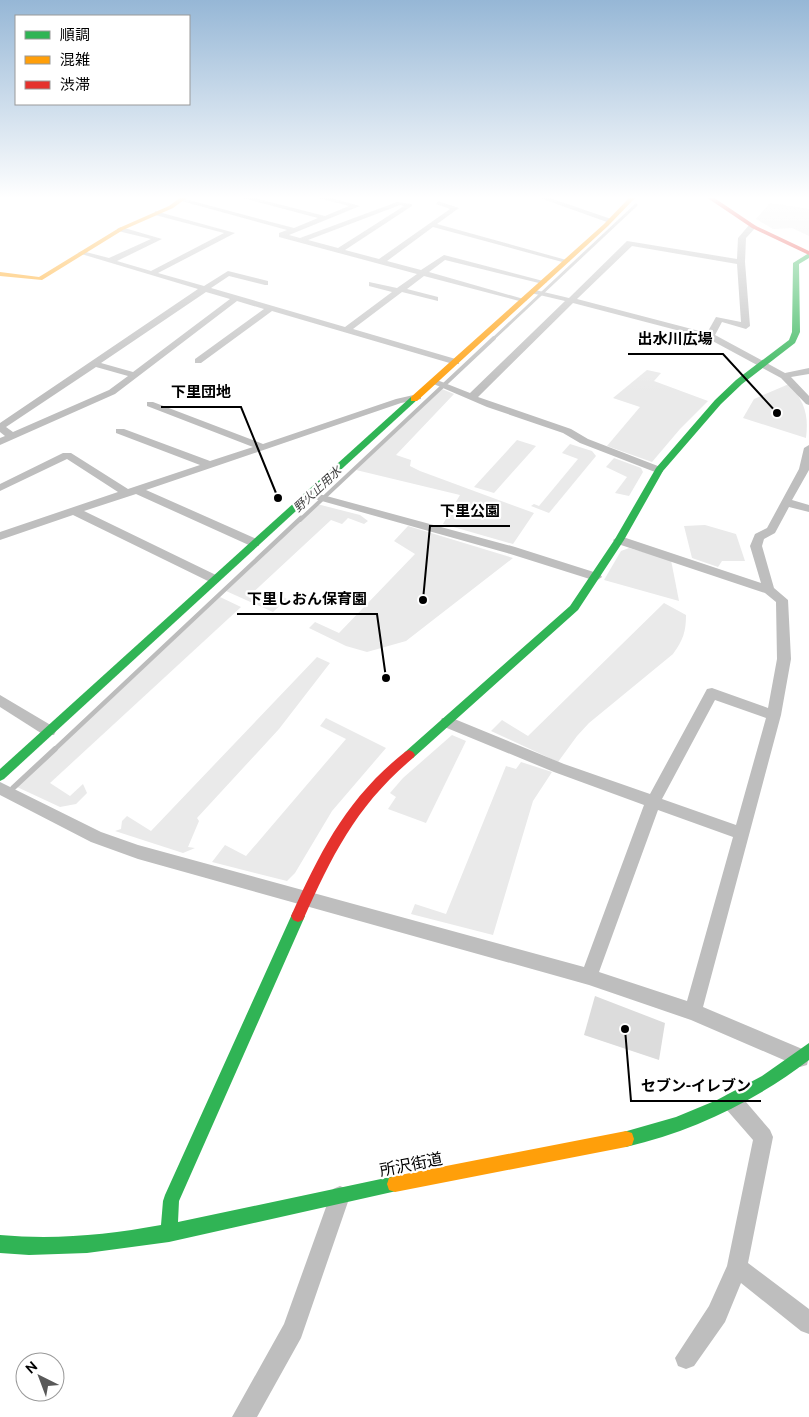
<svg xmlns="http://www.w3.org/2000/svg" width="809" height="1417" viewBox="0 0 809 1417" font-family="Ubuntu,'Noto Sans JP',sans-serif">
<rect width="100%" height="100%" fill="#fff"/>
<g fill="#eaeaea">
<polygon points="770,203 809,209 809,236 792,228 773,229 756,219"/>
<polygon points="647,370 661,373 654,381 708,401 680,429 652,462 607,446 640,407 613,398"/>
<path d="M789,384C804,401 809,414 806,438L743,418L754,399Z"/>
<polygon points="442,389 454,394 396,455 411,460 410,466 420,471 534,513 513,544 443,524 460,495 356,470"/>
<polygon points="517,440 536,446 494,493 474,487"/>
<polygon points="570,444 592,451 596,456 549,513 531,506 534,504 539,506 578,459 562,453"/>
<polygon points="614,458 641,468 643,472 629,496 615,493 627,477 606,467"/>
<polygon points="317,504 360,515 368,521 364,524 348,518 342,524 331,520 248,597 266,605 278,594 287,599 273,612 226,591"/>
<polygon points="705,525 736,534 745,561 722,561 718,567 692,558 684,526"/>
<polygon points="408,526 513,558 406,641 367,652 346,646 309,628 315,622 339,633 415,554 394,541"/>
<polygon points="629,548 671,560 679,601 604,580 621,551"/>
<polygon points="220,597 241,607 50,783 70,796 83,784 87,793 76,804 60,807 17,787"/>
<path d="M664,603L686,615C686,632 683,640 673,654L589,723L577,736L558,762L491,731L502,720L528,736Z"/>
<polygon points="317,657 330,663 279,729 197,818 199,821 188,847 195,848 183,853 115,831 121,829 122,821 127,816 151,831"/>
<polygon points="326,718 386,748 332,811 295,873 287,881 212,862 225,845 246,856 346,739 320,726"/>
<polygon points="452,735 466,741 426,823 388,809 396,797 390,793 403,778"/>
<polygon points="521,762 552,772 533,801 493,935 411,914 415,904 446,914 506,766 516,769"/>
</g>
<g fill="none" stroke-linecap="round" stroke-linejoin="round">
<polyline stroke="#bcbcbc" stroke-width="3" points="493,339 636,205"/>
<polyline stroke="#bcbcbc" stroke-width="4" points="300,520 494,338"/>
<polyline stroke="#bcbcbc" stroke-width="4.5" points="54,750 301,518"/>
<polyline stroke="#bcbcbc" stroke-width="5.5" points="13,788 55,749"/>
</g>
<polygon fill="#dcdcdc" points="595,996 665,1023 659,1060 584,1035"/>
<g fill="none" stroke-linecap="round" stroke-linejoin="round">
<g fill="#bebebe" fill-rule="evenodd">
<path d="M239,197H250L325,216L349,206L315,197H327L360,206L289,235L300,238L397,202L412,204V206L345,250L379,259L450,209L436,204L438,201L459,208L437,224L570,261L566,263L433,227L387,261L421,270L444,255L547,282L543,284L445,260L429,272L527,300L523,302L424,276L407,289L438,297V301L402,292L353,329L459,360V364H453L272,311L201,363H195V359L264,309L237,301L115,394L0,445V438L5,436L0,432V423L198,289L78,253L82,251L109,258L151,239L118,231L117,229L121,227L162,239L117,261L151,271L224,233L155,215V211L235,233L158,273L204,286L228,271L268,281V285H265L229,276L211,288L345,327L392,292L369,286V282L397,288L417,274L279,237V233L287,230L178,200L181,198L294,228L318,218ZM400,205L404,206L338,248L308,240ZM206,292L230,299L133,372L101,363ZM96,367L128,376L109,390L13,432L6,427Z"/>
<polygon points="537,197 547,197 614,220 607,222"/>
<path d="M750,224L757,226L746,238L745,262L750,326L746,329L722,322L715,335L785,373L809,368V374L791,377L809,396V405L806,404L781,378L707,338L573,303L478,397L571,429L588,439L663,468V472H655L580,443L563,433L487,407L429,382L437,380L470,393L565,301L531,293V289L569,298L627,241L737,259L738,238ZM632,246L737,264L741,322L716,317L707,333L577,299Z"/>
<polygon points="418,394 421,395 421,399 401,403 146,490 259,540 259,546 251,546 136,494 84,511 218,576 220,579 218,582 210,582 73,515 0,540 0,532 118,492 67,459 0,491 0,484 63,453 71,453 128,489 200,465 116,433 116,429 124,429 210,461 253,447 147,406 147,402 153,402 263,444 396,399"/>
<path d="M809,445V470L792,500L809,505V512L789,507L775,533L764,539L762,546L774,588L788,600L791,659L781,715L703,1007L807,1051L809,1057L807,1065L800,1067L691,1020L589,985L138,859L91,842L0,795V782L101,832L138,845L584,967L644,805L554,772L442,726L440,722L442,718H452L564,764L650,794L707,689L712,688L768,708L777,659L776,602L765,593L615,543L613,540L619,536L623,537L761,583L750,546L755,534L767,528L799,469L804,448ZM715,700L766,718L736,825L662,799ZM658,810L733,837L687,1001L599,972Z"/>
<polygon points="308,491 515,547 600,574 602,577 596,581 507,553 304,496 303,494"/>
<polygon points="0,695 54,727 56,731 54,735 44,735 0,707"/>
<polygon points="733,1092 740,1095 770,1130 773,1137 748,1263 809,1309 809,1334 801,1331 741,1283 725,1322 694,1366 686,1369 678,1366 675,1358 709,1306 727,1266 753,1140 726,1109 723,1102 726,1095"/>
<polygon points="340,1186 347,1189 350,1196 301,1338 257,1417 232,1417 284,1324 330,1196 333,1189"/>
</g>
<g fill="#30b455" fill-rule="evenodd">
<polygon points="809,253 809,258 799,264 800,332 795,343 742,384 721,404 663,471 624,540 578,610 413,758 405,758 403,755 405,752 570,606 615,539 656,468 715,400 736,380 789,340 792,332 793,263"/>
<polygon points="411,397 418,399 4,779 0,781 0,769"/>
<path d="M298,910L303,912L305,916L179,1201L178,1222L395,1176L401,1178L403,1184L401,1190L169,1242L87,1253L29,1255L0,1253V1235C55,1240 107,1235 161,1225L163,1201L165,1195L293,912Z"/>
<path d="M809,1043V1060C754,1102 693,1131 626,1147L620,1145L618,1139L620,1133L676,1117L717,1100L762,1076Z"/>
</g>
<g fill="#ff9f0a" fill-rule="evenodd">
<polygon points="181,197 188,197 173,208 123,230 42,280 0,276 0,272 39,277 119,228 169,206"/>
<polygon points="630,197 636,197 608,226 417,401 411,401 411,397 604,224"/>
<polygon points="626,1131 632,1133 634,1139 632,1145 626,1147 395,1192 389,1190 387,1184 389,1178 395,1176"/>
</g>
<g fill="#e5322d" fill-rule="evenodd">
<polygon points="706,197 713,197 756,226 809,251 809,255 752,228"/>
<path d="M409,750L413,752L415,755L413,758C356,806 333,854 303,920L298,922L293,920L291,916C321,850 347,798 405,752Z"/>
</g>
</g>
<linearGradient id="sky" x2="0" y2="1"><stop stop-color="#96b7d6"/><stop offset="0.5" stop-color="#fff"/><stop offset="1" stop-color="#fff" stop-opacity="0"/></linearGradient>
<rect width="809" height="395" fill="url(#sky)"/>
<g text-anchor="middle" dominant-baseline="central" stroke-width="4.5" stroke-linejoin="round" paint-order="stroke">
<g font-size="12" font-style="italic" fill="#404040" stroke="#fff">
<text transform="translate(317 489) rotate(-43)">野火止用水</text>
</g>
<g font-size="16" fill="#000" stroke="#fff">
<text transform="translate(411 1164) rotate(-11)">所沢街道</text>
</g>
</g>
<path fill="none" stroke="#000" stroke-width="2" d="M777 413L723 354H628M278 498L241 407H161M423 600L430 526H510M386 678L377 614H237M625 1029L631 1101H761"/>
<g fill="#000" stroke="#fff" stroke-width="2">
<circle cx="777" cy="413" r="5"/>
<circle cx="278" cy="498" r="5"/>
<circle cx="423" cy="600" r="5"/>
<circle cx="386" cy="678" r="5"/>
<circle cx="625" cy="1029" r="5"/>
</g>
<g font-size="15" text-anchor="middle" font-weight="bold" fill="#000" stroke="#fff" stroke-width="4.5" stroke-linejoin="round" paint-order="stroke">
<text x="675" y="344">出水川広場</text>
<text x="201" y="397">下里団地</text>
<text x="470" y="516">下里公園</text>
<text x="307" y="604">下里しおん保育園</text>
<text x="696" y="1091">セブン-イレブン</text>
</g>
<rect x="15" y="15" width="175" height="90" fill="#ffffff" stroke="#999999"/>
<rect x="25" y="31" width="25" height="8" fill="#30b455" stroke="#999999"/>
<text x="60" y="40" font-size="15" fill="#000000">順調</text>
<rect x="25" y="56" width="25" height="8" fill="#ff9f0a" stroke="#999999"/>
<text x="60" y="65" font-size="15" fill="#000000">混雑</text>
<rect x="25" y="81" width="25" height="8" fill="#e5322d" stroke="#999999"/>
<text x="60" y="90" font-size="15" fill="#000000">渋滞</text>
<g transform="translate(40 1377) rotate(318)"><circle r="24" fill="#ffffff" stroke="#999999"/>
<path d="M0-4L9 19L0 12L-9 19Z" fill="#595959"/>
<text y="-8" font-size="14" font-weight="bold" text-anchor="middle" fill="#000000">N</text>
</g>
</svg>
